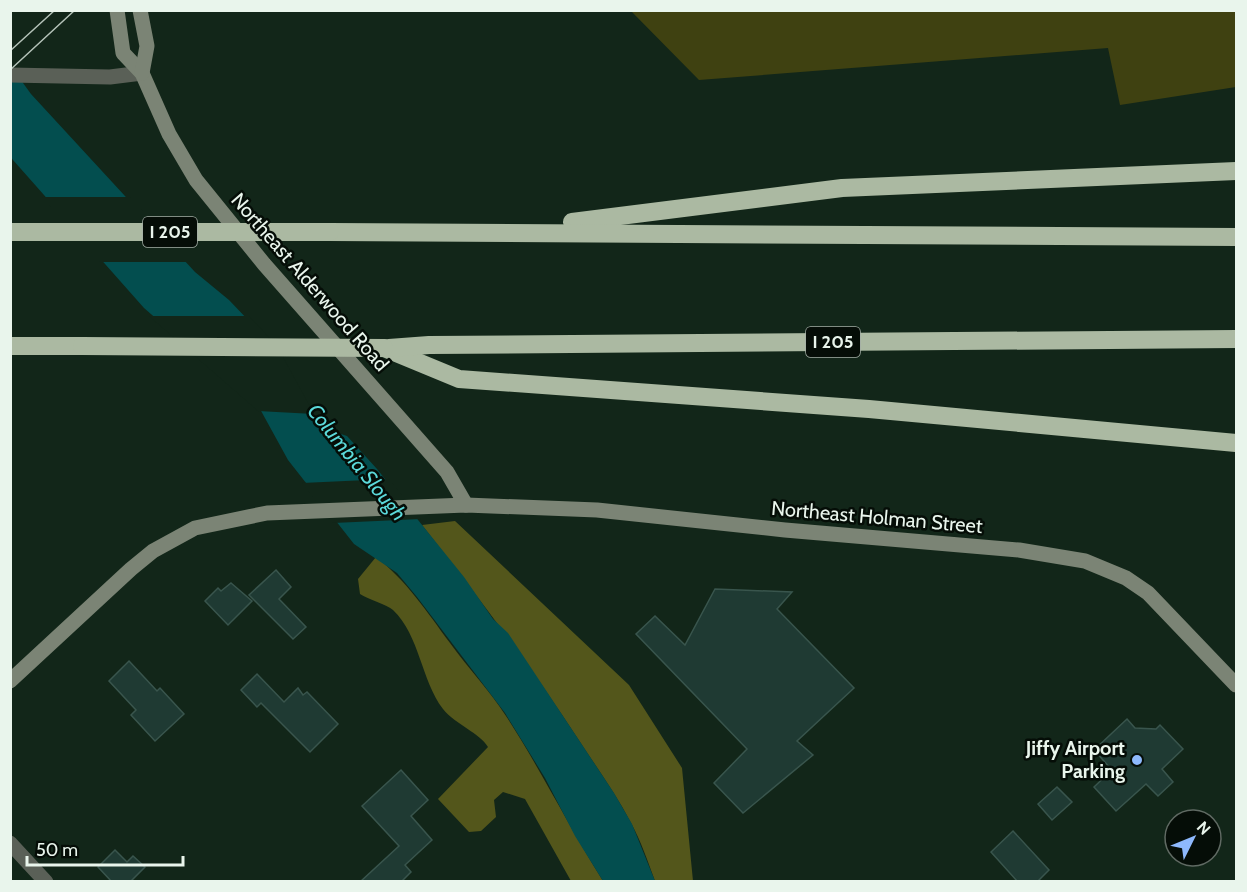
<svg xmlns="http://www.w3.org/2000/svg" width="1247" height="892" viewBox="0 0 1247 892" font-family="Cabin,sans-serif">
<rect width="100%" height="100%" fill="#122619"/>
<polygon fill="#3f4111" points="631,11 1236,11 1236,87 1120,105 1108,48 699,80"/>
<g fill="#53561b">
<path d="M455,521L629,685L682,768L693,881H655C648,862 641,841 631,823C616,794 597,768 580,742C530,665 478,597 422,525Z"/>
<path d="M376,557C407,581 427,612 450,643C468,668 490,691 506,716C541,770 569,827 603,881H571L525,799L503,792L494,800L496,817L481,831L469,832L438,799L488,747C480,733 456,725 443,709C421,680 420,636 393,610C387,605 368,599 360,594L358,579Z"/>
</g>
<polygon fill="#034e4f" points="10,65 31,94 195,272 229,300 275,348 317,426 347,436 377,469 464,577 493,619 508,633 614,793 632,824 655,881 603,881 575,836 545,778 505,713 417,597 397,573 354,544 288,460 260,409 144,308 13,160 10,156"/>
<g fill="#122619">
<polygon points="42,197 130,197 190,262 100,262"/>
<polygon points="149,316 249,316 277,346 314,414 258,411"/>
<polygon points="389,479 421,519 333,523 302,483"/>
</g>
<g fill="#1f3a33" stroke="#39554d" stroke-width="1.5">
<polygon points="276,570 291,587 279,599 306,627 293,639 249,595"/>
<polygon points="231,583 252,601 228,625 205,601 218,588 221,591"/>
<polygon points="715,589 792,592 777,609 854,688 797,741 813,755 743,813 714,783 747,749 636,634 655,616 685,645"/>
<polygon points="129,661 157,691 160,688 184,714 155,741 131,715 136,710 109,681"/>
<polygon points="257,674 284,702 298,688 303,695 307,692 338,724 310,752 261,703 257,707 241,690"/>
<polygon points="1127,719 1135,728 1156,729 1160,725 1183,749 1162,769 1173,782 1158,796 1146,784 1116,811 1094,787 1112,770 1094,750"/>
<polygon points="401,770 428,800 411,816 432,840 405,865 411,872 401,882 360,882 399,846 362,806"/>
<polygon points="1057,787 1072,802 1052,820 1038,804"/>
<polygon points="1013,831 1049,870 1037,882 1018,882 991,852"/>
<polygon points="115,850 127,862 133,856 145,867 130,882 112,882 98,867"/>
</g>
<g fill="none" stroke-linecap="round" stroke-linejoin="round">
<g stroke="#5a6057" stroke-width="15">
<polyline points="10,75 110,77 142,73"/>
<polyline points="10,843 46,882"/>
</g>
<g stroke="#7b8475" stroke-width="15">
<polyline points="117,10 123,53 142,73 169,134 196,180 264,264 447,472 466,505"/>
<polyline points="140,10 147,46 142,73"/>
<polyline points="10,681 131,569 153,551 195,528 267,513 466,505 597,510 785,530 1019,550 1085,561 1126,578 1148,593 1236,685"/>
</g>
<g stroke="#abb9a2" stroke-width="18">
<polyline points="572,222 842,188 1236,171"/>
<polyline points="330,232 1236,237"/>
<polyline points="10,346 82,346"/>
<polyline points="384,348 459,379 869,409 1236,443"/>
<polyline points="389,348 429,345 1236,339"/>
</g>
<g stroke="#b5c3b9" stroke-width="1.5">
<polyline points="10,51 55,10"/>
<polyline points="10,70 75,10"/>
</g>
<g stroke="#abb9a2" stroke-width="18">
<polyline points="10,232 330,232"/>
<polyline points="82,346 384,348"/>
</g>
</g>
<circle fill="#8eb9fd" stroke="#050d07" stroke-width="2" cx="1137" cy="760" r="6"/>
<g text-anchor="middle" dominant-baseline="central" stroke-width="5" stroke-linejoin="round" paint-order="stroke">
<g fill="#050d07" stroke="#a5afa7" stroke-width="1.5">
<rect x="143" y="217" width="54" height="30" rx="4.5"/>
<rect x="806" y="327" width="54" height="30" rx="4.5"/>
</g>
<g font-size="18" font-weight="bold" fill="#e9f5ec">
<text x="170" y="232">I 205</text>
<text x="833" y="342">I 205</text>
</g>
<g font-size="20" fill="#e9f5ec" stroke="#050d07">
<text transform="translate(310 282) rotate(49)">Northeast Alderwood Road</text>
<text transform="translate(877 517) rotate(5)">Northeast Holman Street</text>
</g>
<g font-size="20" font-weight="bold" fill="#e9f5ec" stroke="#050d07" text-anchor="end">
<text x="1125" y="748">Jiffy Airport<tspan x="1125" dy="23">Parking</tspan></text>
</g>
<g font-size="21" font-style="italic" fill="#5bd9da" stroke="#050d07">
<text transform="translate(357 462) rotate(51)">Columbia Slough</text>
</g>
</g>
<rect width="1247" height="892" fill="none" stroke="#e9f5ec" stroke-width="24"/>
<g transform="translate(1193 838) rotate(47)"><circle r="28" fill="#050d07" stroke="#606a63" stroke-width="1.5"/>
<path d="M0-4.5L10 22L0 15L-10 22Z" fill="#8eb9fd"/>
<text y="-9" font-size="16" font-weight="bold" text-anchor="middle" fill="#e9f5ec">N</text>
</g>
<path d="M27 856v9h156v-9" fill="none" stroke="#e9f5ec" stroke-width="3"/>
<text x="36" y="856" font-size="18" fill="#e9f5ec" stroke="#050d07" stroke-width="4.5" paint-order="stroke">50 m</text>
</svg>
